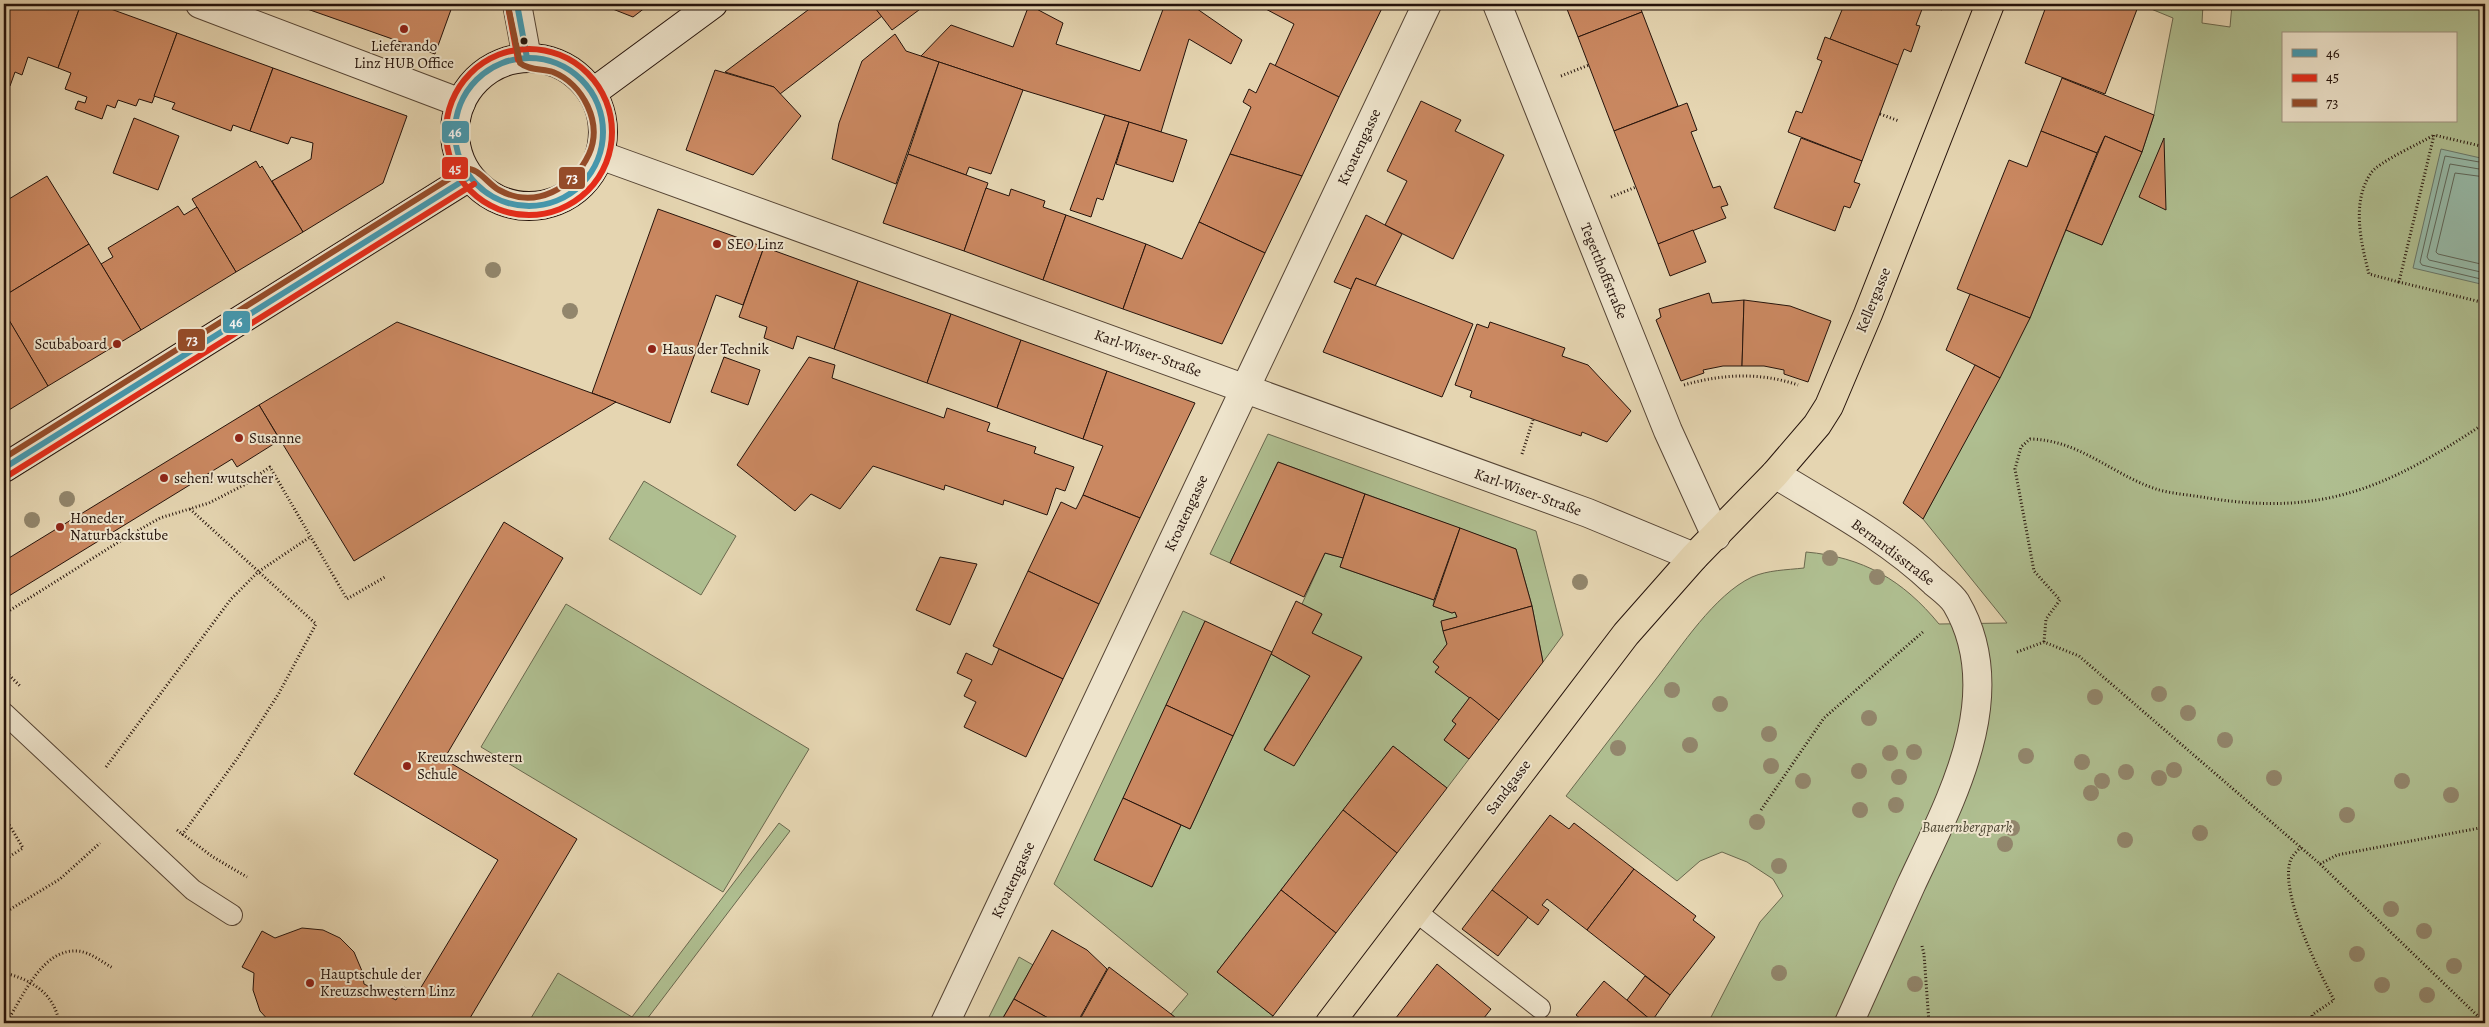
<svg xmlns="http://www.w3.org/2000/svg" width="2489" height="1027" viewBox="0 0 2489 1027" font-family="Alegreya,serif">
<rect width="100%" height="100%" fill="#e5d5b1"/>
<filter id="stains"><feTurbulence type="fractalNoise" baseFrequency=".004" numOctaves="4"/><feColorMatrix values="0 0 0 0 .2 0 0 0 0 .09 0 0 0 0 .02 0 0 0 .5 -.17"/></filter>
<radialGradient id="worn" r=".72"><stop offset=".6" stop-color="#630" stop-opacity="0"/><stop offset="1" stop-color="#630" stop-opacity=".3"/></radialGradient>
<g fill="#afbe90" stroke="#6a684e" fill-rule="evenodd">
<path d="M2139,4H2203L2202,23L2230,27L2232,4H2485V1023H1708L1760,922L1783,896L1773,879L1747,862L1722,852L1700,861L1677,881L1566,796C1596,757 1626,718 1656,679C1681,647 1714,595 1752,577C1768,570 1786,570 1804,568L1806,552C1863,557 1903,580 1939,624L2007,623L1923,519L2030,318L2066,230L2102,245L2142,152L2154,115L2173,18ZM2283,34H2455V121H2283Z"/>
<polygon points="1268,434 1536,531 1563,635 1543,662 1532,606 1516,549 1278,462 1230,563 1210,554"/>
<polygon points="644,481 736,536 701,595 609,539"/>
<polygon points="1325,553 1343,558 1340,567 1434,600 1433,606 1452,613 1455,612 1457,617 1441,622 1447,644 1433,662 1439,667 1435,672 1470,697 1452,721 1456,724 1444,740 1469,759 1447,788 1393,746 1217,972 1273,1016 1267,1023 1182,1023 1171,1014 1188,994 1054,884 1183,611 1205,621 1095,860 1152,887 1181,825 1190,829 1271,654 1310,676 1264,749 1294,765 1362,658 1312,633 1322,614 1302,604"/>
<polygon points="566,604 809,749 723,892 481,747"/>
<polygon points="779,823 790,831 644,1023 528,1023 558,973 632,1017"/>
<polygon points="1019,957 1033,965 1000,1023 986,1023"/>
</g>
<polygon fill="#96b9a7" stroke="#697769" points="2441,149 2485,159 2485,285 2413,268"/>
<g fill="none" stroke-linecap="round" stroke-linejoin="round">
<g stroke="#5e6659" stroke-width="1">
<polyline points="2485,163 2445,156 2420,262 2422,265 2485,280"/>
<polyline points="2485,170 2450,164 2427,257 2429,260 2485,273"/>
<polyline points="2485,177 2455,173 2436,252 2438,254 2485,265"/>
</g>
</g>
<g fill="#ca8861" stroke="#25130b">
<polygon points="4,4 81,4 58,68 28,57 22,75 15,72 10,86 4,84"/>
<polygon points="81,4 97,4 177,33 152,103 139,99 136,106 118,100 115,108 107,105 102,119 75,109 78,101 85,103 87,97 65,89 71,73 58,68"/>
<polygon points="293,4 453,4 435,54"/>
<polygon points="600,4 650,4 633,17"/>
<polygon points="816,4 872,4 882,16 780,94 774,87 725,72"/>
<polygon points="872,4 927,4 892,30"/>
<polygon points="1165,4 1190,4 1242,40 1231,64 1189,39 1161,132 1023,90 921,56 951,25 1013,47 1029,5 1063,23 1056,44 1140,71"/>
<polygon points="1264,4 1384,4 1339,97 1275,66 1294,24 1262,7"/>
<polygon points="1565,4 1639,4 1642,12 1578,37"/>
<polygon points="1841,4 1924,4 1916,25 1920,26 1911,52 1904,49 1898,65 1830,39 1844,5"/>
<polygon points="2047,4 2139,4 2105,94 2025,63"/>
<polygon points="1642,12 1678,106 1614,131 1578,37"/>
<polygon points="177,33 273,68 250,131 233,125 231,131 172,109 175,103 154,96"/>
<polygon points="895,34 906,51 939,62 896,184 832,159 839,123 862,61"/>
<polygon points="1825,37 1898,65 1862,161 1788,132 1796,111 1802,113 1822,61 1817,59"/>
<polygon points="939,62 1023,90 991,174 969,167 966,175 908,154"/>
<polygon points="1270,63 1339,97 1302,176 1230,154 1251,107 1243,102 1249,89 1256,93"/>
<polygon points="273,68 407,116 383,183 303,232 272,181 311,159 313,143 291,137 288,144 250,131"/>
<polygon points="715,70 774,87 801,116 753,175 686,150"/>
<polygon points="2062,78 2154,115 2142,152 2105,136 2097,153 2041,131"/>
<polygon points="1421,101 1461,120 1455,131 1504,155 1453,259 1385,225 1407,181 1387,171"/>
<polygon points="1687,103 1697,130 1691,132 1713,188 1720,186 1728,205 1721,207 1726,218 1658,244 1614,131"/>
<polygon points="1105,115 1129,122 1103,200 1097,198 1091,217 1070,210"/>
<polygon points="134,118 179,136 158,190 113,173"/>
<polygon points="1129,122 1187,140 1173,182 1116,164"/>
<polygon points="2041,131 2097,153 2030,318 1957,289 2009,160 2027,167"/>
<polygon points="2105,136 2142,152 2102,245 2066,230"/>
<polygon points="1801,138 1862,161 1854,182 1860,184 1850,208 1844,206 1835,231 1774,208"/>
<polygon points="2164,138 2166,210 2139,197"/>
<polygon points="908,154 988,183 964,251 883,223"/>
<polygon points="1230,154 1302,176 1265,253 1199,222"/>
<polygon points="256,161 260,168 262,166 303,232 236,272 192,199"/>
<polygon points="47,176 89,244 4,296 4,202"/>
<polygon points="986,188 1009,196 1011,189 1045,201 1043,207 1066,215 1043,280 964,251"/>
<polygon points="178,206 184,215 197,207 236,272 141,330 101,264 113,257 108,248"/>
<polygon points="658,209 764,247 743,305 716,295 670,423 592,393"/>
<polygon points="1066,215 1146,244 1123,309 1043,280"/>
<polygon points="1366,215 1402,234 1375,286 1356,278 1351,289 1334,282"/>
<polygon points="1199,222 1265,253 1222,344 1123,309 1146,244 1182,259"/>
<polygon points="1693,230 1706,262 1670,276 1658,244"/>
<polygon points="89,244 141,330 48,386 4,312 4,296"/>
<polygon points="764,247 858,281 834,349 797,336 793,349 764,338 767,327 739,317"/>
<polygon points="1356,278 1473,324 1442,397 1323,352"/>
<polygon points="858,281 951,314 927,383 834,349"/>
<polygon points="1709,293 1712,303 1744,300 1742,366 1723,366 1703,370 1704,373 1681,381 1656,320 1661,317 1659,309"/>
<polygon points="1970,294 2030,318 2000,378 1946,350"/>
<polygon points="1744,300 1790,306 1831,321 1808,382 1784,374 1784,370 1764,366 1742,366"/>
<polygon points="951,314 1021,340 997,408 927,383"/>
<polygon points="9,320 48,386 4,413 4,324"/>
<polygon points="397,322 616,402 354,561 259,405"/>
<polygon points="1490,322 1565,348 1562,356 1588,365 1631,411 1607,442 1582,432 1581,436 1470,397 1472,391 1455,385 1477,324 1488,328"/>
<polygon points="1021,340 1107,371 1083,439 997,408"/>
<polygon points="724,357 760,370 748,405 711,392"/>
<polygon points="809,357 835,365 832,378 944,418 947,408 990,423 987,431 1036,447 1034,453 1074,467 1065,491 1056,488 1047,515 1004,500 1003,505 945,485 944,490 873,466 840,509 811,494 795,511 737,465"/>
<polygon points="1975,365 2000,378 1923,519 1903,503"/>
<polygon points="1107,371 1195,403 1140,518 1083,495 1103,446 1083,439"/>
<polygon points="259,405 280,440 237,467 232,459 4,599 4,561"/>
<polygon points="1278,462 1365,494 1343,558 1325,553 1304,597 1230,563"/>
<polygon points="1365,494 1460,528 1434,600 1340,567"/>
<polygon points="1083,495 1140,518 1099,604 1028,571 1061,502 1076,509"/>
<polygon points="504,522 563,558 444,759 577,839 467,1023 271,1023 260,1011 253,990 254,973 242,967 262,931 275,938 302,928 323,930 340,938 354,952 362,971 364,984 396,1000 404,987 417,994 498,860 354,774"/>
<polygon points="1460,528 1516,549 1532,606 1443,631 1441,621 1457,617 1455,612 1452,613 1433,606"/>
<polygon points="940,557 977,564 950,625 916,610"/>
<polygon points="1028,571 1099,604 1063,679 993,646"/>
<polygon points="1296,601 1322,614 1312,633 1362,657 1294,766 1264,750 1310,676 1271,654"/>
<polygon points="1532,606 1543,662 1499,720 1435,672 1439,667 1433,662 1447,644 1443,631"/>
<polygon points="1205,621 1272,652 1233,736 1166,705"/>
<polygon points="999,649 1063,679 1026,757 964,727 976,702 964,696 972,680 957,673 966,653 992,665"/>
<polygon points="1470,697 1499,720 1469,759 1444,740 1456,724 1452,721"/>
<polygon points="1166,705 1233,736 1190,829 1123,798"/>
<polygon points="1393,746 1447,788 1397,853 1343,810"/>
<polygon points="1123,798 1181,825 1152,887 1094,860"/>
<polygon points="1343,810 1397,853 1336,933 1281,890"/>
<polygon points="1550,815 1569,829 1574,823 1634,869 1587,930 1547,899 1542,905 1549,910 1538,925 1492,890"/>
<polygon points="1634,869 1696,916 1693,920 1715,937 1670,995 1587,930"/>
<polygon points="1281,890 1336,933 1273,1016 1217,972"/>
<polygon points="1492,890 1528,917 1498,956 1462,929"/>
<polygon points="1052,930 1087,950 1107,969 1077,1023 1057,1023 1014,999"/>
<polygon points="1437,964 1491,1009 1480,1023 1392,1023"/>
<polygon points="1109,967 1171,1014 1182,1023 1078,1023"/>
<polygon points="1645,976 1670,995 1652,1021 1627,1000"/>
<polygon points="1604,981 1652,1021 1650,1023 1586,1023 1576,1015"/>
<polygon points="1014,999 1057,1023 1000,1023"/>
</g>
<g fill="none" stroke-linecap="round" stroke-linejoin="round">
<defs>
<g id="lane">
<polyline points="4,713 193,890 232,915"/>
<polyline points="1415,911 1540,1008"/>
</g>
<g id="street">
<polyline points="200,4 461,103"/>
<polyline points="517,4 527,58"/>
<polyline points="1497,4 1668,431 1716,536"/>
<polyline points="600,155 1588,513 1694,557"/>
<path d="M1775,474C1829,507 1888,538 1934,582C1941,588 1951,595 1956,603C2010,695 1950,801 1911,885C1890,931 1870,977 1849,1023"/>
<polyline points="945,1023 1427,4"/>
</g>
<g id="secondary">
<circle cx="529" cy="132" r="74"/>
<polyline points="592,93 713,4"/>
<polyline points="4,468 469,177"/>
</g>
<polyline id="primary" points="1330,1023 1626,634 1694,557 1775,474 1817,425 1829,406 1868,314 1990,4"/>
</defs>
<use href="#lane" stroke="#554434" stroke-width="22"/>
<use href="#street" stroke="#554434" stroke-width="30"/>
<use href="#secondary" stroke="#25130b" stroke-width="30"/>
<use href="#primary" stroke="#25130b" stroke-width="30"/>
<g stroke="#25130b" stroke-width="3" stroke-dasharray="1 2.5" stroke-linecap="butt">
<polyline points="1928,4 1942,9"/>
<polyline points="1561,76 1589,65"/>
<polyline points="1880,114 1899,121"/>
<polyline points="2485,147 2434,135 2399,282 2485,303"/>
<polyline points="1611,197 1636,187"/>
<path d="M2399,282L2369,274C2361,243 2351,202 2371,173C2378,162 2421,143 2434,135"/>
<path d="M1684,385C1722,374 1760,372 1798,385"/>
<polyline points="1522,454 1533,420"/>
<polyline points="4,614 125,538 160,518 209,503 244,485 270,467 347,599 385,577"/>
<path d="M2044,642L2046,619L2060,600L2034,571L2015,469L2021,447L2030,439C2080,440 2111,474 2156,489C2172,494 2192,495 2208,498C2325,517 2390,486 2485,423"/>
<polyline points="2017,652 2044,642 2079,656 2320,864 2485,1023"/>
<polyline points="4,670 20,686"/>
<polyline points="106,767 231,599 258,572 310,537"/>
<polyline points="1761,810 1824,718 1924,631"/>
<polyline points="4,816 23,848 4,860"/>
<polyline points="177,830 213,857 247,877"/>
<polyline points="182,835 239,756 279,693 316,624 190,509"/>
<path d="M2301,847C2298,850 2293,855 2291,859C2278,891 2319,971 2334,1000L2312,1015L2313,1023"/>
<polyline points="2320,864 2337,855 2485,827"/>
<polyline points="4,913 60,879 100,843"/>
<polyline points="1922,946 1924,954 1929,1023"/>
<path d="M4,973C31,979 55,994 59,1023"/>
<polyline points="4,1019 11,1023"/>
<path d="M8,1020C23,996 43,948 78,951C90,952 102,962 113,968"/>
</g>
<use href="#lane" stroke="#eee4cc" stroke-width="20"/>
<use href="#street" stroke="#eee4cc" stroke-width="28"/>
<use href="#secondary" stroke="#eee4cc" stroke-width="28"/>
<use href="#primary" stroke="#e5d5b1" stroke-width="28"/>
<defs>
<g id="bus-1">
<polyline points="517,4 527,58"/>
<circle cx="529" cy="132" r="74"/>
<polyline points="4,468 469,177"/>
</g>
<g id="bus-2">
<polyline points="508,6 518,60"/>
<circle cx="529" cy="132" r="83"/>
<polyline points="9,475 474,184"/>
</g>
<path id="bus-3" d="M4,458L465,169C477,166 489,185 499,190C536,210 573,188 589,154C603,123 583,84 553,72C543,69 528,70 520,63L508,6"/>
</defs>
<use href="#bus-1" stroke="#eee4cc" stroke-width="10"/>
<use href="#bus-2" stroke="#eee4cc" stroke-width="10"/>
<use href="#bus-3" stroke="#eee4cc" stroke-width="10"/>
<use href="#bus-1" stroke="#4499b0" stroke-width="6"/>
<use href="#bus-2" stroke="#e52c1a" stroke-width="6"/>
<use href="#bus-3" stroke="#964c29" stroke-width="6"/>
</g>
<g fill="#92866c">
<circle cx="493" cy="270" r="8"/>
<circle cx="570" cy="311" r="8"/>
<circle cx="67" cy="499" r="8"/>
<circle cx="32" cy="520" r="8"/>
<circle cx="1830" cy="558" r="8"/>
<circle cx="1877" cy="577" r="8"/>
<circle cx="1580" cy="582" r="8"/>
<circle cx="1672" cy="690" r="8"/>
<circle cx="2159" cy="694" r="8"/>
<circle cx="2095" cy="697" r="8"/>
<circle cx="1720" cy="704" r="8"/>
<circle cx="2188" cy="713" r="8"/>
<circle cx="1869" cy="718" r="8"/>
<circle cx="1769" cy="734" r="8"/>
<circle cx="2225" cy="740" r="8"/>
<circle cx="1690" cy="745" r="8"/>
<circle cx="1618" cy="748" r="8"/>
<circle cx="1914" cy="752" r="8"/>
<circle cx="1890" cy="753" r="8"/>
<circle cx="2026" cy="756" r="8"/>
<circle cx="2082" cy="762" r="8"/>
<circle cx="1771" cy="766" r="8"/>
<circle cx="2174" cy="770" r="8"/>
<circle cx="1859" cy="771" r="8"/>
<circle cx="2126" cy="772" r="8"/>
<circle cx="1899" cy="777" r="8"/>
<circle cx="2159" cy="778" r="8"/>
<circle cx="2274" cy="778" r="8"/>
<circle cx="1803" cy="781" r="8"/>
<circle cx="2102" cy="781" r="8"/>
<circle cx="2402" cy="781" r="8"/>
<circle cx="2091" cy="793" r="8"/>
<circle cx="2451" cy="795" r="8"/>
<circle cx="1896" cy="805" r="8"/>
<circle cx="1860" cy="810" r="8"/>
<circle cx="2347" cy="815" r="8"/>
<circle cx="1757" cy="822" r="8"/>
<circle cx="2012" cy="828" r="8"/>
<circle cx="2200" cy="833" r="8"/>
<circle cx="2125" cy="840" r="8"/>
<circle cx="2005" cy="844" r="8"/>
<circle cx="1779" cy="866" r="8"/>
<circle cx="2391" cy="909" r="8"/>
<circle cx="2424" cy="931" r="8"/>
<circle cx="2357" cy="954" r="8"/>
<circle cx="2454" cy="966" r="8"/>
<circle cx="1779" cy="973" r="8"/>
<circle cx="1915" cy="984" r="8"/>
<circle cx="2382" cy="985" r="8"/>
<circle cx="2427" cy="995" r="8"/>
</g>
<g fill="#8f2418" stroke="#eee4cc" stroke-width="2">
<circle cx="404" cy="29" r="5"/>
<circle cx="717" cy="244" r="5"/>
<circle cx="117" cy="344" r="5"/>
<circle cx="652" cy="349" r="5"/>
<circle cx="239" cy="438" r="5"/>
<circle cx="164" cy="478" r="5"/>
<circle cx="60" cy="527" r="5"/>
<circle cx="407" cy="766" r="5"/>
<circle cx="310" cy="983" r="5"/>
</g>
<circle fill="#25130b" stroke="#eee4cc" stroke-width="2" cx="524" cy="41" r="4.5"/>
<g text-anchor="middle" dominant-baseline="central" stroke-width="4" stroke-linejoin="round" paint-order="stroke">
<g font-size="15" fill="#25130b" stroke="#eee4cc" text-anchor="start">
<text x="404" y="46" text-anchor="middle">Lieferando<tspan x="404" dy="17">Linz HUB Office</tspan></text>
<text x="727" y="244">SEO Linz</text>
<text x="107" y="344" text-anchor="end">Scubaboard</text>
<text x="662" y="349">Haus der Technik</text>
<text x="249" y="438">Susanne</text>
<text x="174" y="478">sehen! wutscher</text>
<text x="70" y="518">Honeder<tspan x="70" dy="17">Naturbackstube</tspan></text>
<text x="417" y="757">Kreuzschwestern<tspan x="417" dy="17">Schule</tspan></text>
<text x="320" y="974">Hauptschule der<tspan x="320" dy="17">Kreuzschwestern Linz</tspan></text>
</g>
<g font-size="15" fill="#25130b" stroke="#eee4cc">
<text transform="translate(1359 147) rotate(-65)">Kroatengasse</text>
<text transform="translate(1604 271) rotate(68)">Tegetthoffstraße</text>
<text transform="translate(1873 300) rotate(-68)">Kellergasse</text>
<text transform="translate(1148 353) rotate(20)">Karl-Wiser-Straße</text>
<text transform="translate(1528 492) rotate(20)">Karl-Wiser-Straße</text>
<text transform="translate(1186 513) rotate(-65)">Kroatengasse</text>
<text transform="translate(1893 552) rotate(37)">Bernardisstraße</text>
<text transform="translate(1508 787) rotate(-53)">Sandgasse</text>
<text transform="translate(1013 880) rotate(-65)">Kroatengasse</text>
</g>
<g font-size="15" font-style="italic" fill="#4e4633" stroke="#eee4cc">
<text x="1967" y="827">Bauernbergpark</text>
</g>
</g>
<g stroke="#eee4cc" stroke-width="2">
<rect x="441" y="120" width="29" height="24" rx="5" fill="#4499b0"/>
<rect x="441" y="156" width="28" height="24" rx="5" fill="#e52c1a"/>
<rect x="558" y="166" width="28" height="24" rx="5" fill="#964c29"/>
<rect x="222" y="310" width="29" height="24" rx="5" fill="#4499b0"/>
<rect x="177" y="328" width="29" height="24" rx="5" fill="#964c29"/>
</g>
<g font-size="14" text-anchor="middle" font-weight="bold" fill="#fff">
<text x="455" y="137">46</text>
<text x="455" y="173">45</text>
<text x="572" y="183">73</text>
<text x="236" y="327">46</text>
<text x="192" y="345">73</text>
</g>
<rect width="2489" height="1027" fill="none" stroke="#e5d5b1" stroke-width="20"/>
<rect x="5" y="5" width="2479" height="1017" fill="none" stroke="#25130b" stroke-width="2.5"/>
<rect x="10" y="10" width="2469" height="1007" fill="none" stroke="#25130b"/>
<rect x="2282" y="32" width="175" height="90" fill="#eee4cc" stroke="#9e907f"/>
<rect x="2292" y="49" width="25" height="8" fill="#4499b0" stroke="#9e907f"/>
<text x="2326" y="58" font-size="15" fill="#25130b">46</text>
<rect x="2292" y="74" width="25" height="8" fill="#e52c1a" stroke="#9e907f"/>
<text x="2326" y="82" font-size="15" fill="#25130b">45</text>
<rect x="2292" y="99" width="25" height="8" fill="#964c29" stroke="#9e907f"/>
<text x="2326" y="108" font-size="15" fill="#25130b">73</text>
<rect width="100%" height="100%" filter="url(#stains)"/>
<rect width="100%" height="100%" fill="url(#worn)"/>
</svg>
